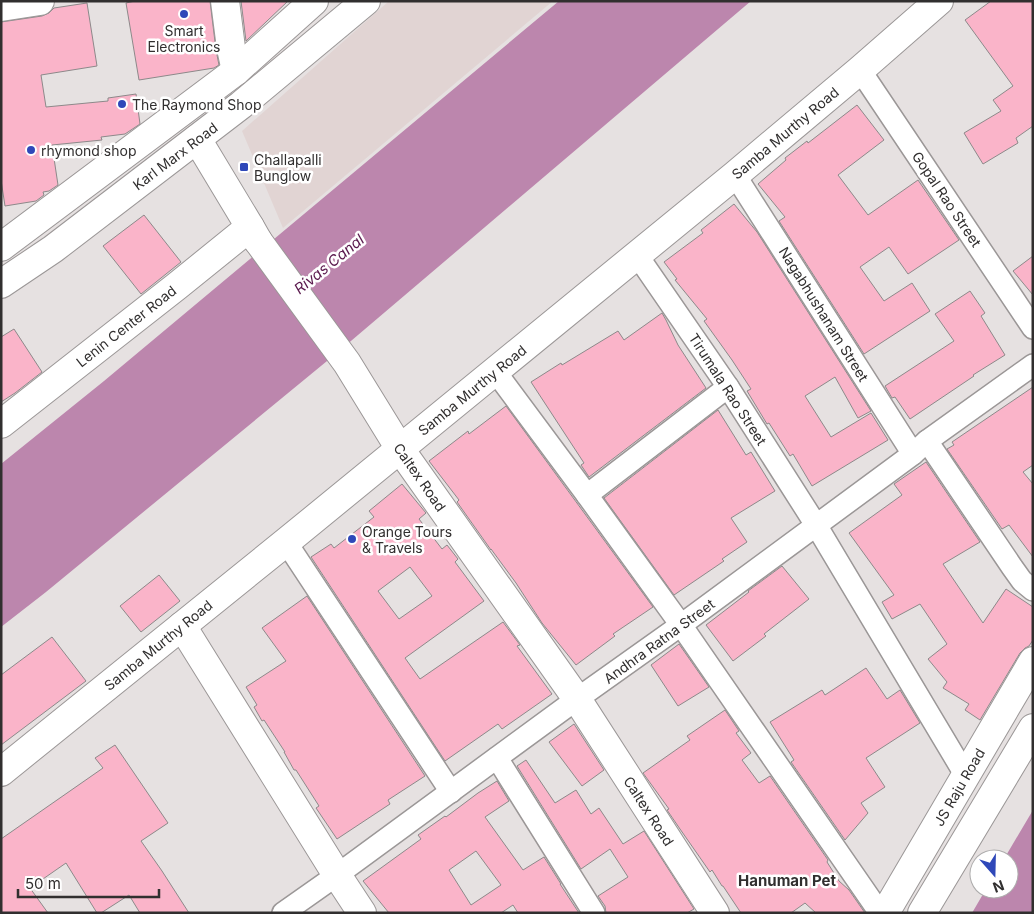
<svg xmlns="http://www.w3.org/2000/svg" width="1034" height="914" viewBox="0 0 1034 914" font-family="Inter,sans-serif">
<rect width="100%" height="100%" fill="#e6e1e1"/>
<polygon fill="#e1d4d3" points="389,1 553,1 283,228 242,131"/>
<g fill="#bc86ad">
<polygon points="559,1 751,1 338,352 46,592 1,627 1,464 104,381"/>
<polygon points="1033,810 1033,913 972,913 986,889 1009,889 1009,859 1004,859"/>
</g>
<g fill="#fab4c9" stroke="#8d898a" fill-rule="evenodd">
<polygon points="135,1 210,1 216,50 219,65 214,68 139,80 126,3"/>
<polygon points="241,1 288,1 246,41"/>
<polygon points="991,1 1033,1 1033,126 1016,138 1018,143 983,164 964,133 1001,111 993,100 1013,86 965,20"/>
<polygon points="87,3 97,66 41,75 46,107 108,101 108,98 136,94 140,124 125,134 101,137 102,140 52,145 58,185 49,191 43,192 44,195 36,201 5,206 1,180 1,22 42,16 49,13 54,8"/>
<polygon points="857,105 884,140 838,175 868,215 918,180 959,240 908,274 889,247 860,267 884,301 912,283 930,311 864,354 779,221 785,217 758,184 786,160 785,158 807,141 808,143"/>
<polygon points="734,204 757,232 871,411 858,418 835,377 805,396 831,437 871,413 888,440 812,486 793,454 790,456 769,423 767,424 747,391 751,389 732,360 704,321 707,319 675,280 677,279 664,262 703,233 701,230"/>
<polygon points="144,215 181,262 141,294 103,246"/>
<polygon points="1033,256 1033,295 1013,271"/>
<polygon points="970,291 985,313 981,316 1005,355 973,375 974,376 910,419 895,397 892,398 885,386 954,341 935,314"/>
<polygon points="662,313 666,320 678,345 706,388 589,477 581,465 584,463 531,382 561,363 562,365 618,331 624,340"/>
<polygon points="14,329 42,372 15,393 1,402 1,337"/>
<polygon points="1033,387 1033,465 1023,472 1033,484 1033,557 1009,525 1002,529 947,449 954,445 952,442"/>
<polygon points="506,406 653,607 613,634 615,636 576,665 542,623 516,583 491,549 491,550 457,502 459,500 429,461 468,431 469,434"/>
<polygon points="718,410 746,455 751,452 775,491 731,518 747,542 722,559 724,561 674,595 604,498"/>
<polygon points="926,462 980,542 943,564 983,623 1006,589 1033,607 1033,640 1029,646 1025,648 1020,653 980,720 965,710 969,704 943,688 947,682 928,659 947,644 920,604 892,619 882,602 894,595 849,533 902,495 894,484"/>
<path d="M402,484L426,513L419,519L442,549L447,545L458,559L455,562L484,601L405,658L420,679L503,622L520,645L517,646L552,694L502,729L498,724L445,761L311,557L331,544L334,548L374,517L369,511ZM410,567L432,596L399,619L378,591Z"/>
<polygon points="782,566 809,599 764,634 766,636 733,661 706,625 749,592 748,591"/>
<polygon points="159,575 180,601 141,632 120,606"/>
<polygon points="307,596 425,776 388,800 390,804 337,839 316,808 319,806 296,770 294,770 284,752 285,752 264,720 262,721 254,707 257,705 246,687 286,661 262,628"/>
<polygon points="52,637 86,681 1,745 1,675"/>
<polygon points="679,644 709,687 678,706 651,665"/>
<polygon points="866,668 887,699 900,690 920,723 866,758 885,787 861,803 868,813 845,840 791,762 794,760 770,722 822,690 825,695"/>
<polygon points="725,710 739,731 736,733 751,753 742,760 759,783 770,776 828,860 827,862 839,881 849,890 865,913 816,913 805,903 791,913 741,913 723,886 722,886 712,870 710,872 680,829 667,810 669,809 643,773 690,740 687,736"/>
<polygon points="574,724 604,770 582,786 549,742"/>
<polygon points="115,745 168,823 141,841 162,871 189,913 140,913 129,895 101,913 97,913 66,863 30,888 48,913 1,913 1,839 103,768 95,758"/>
<polygon points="526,760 555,803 576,790 591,814 599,808 623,844 644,831 694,909 687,913 606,913 605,906 598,896 628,877 610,849 581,869 517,766"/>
<path d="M497,781L509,801L485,817L523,870L544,857L561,884H560L579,913H518L513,905L501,913H389L363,881L421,839L418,835L445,816L446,817L478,793ZM476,851L501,885L471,905L449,870Z"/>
</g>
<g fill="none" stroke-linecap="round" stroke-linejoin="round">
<defs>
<g id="minor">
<polyline points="860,70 1033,328"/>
<polyline points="735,175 913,454"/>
<polyline points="637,255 728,387 816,525 966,776"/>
<polyline points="495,371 587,495 681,625 880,913"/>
<polyline points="927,441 1012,567 1022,581 1033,590"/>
<polyline points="587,495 728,387"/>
<polyline points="286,542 451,792"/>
<polyline points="497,758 594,913"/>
<polyline points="283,913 337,875 577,699 681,625 913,454 927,441 1033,365"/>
</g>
<g id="tertiary">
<polyline points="225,1 231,48 236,71"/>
<polyline points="1,7 40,1"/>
<polyline points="258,241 347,363 400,449 577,699 715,913"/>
<polyline points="1,424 177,286 250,227 197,139"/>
<polyline points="182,626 337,875 362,913"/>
<polyline points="1,772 286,542 735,175 860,70 939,1"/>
<polyline points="885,913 1033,661"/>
<polyline points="922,913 1033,728"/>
</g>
<g id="secondary">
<polyline points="250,227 258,241"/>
<polyline points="1,247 236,71 314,1"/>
<polyline points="1,284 53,249 241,105 366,1"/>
</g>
</defs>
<use href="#minor" stroke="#9b9797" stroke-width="24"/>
<use href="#tertiary" stroke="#9b9797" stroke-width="30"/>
<use href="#secondary" stroke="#9b9797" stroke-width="30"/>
<use href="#minor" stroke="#fff" stroke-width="21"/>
<use href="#tertiary" stroke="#fff" stroke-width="28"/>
<use href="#secondary" stroke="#fff" stroke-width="28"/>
</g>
<g fill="#2f48b9" stroke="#fff" stroke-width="2">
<circle cx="184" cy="14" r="5"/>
<circle cx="122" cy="104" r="5"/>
<circle cx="31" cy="150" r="5"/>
<rect x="239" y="162" width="10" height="10" rx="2.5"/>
<circle cx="352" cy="539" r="5"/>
</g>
<g text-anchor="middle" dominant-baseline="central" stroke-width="5" stroke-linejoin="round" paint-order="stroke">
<g font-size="14" fill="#312f2f" stroke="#fff" text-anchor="start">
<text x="184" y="30" text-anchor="middle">Smart<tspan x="184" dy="16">Electronics</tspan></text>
<text x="132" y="104">The Raymond Shop</text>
<text x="41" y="150">rhymond shop</text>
<text x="254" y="159">Challapalli<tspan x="254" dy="16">Bunglow</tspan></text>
<text x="362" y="531">Orange Tours<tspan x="362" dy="16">&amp; Travels</tspan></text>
</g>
<g font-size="14" fill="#312f2f" stroke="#fff">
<text transform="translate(785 133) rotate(-40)">Samba Murthy Road</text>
<text transform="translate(175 156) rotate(-37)">Karl Marx Road</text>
<text transform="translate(947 199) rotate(56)">Gopal Rao Street</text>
<text transform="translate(824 314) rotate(58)">Nagabhushanam Street</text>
<text transform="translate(126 326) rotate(-38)">Lenin Center Road</text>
<text transform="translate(728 389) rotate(57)">Tirumala Rao Street</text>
<text transform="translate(472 390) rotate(-39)">Samba Murthy Road</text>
<text transform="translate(420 477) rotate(55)">Caltex Road</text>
<text transform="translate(659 641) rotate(-36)">Andhra Ratna Street</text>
<text transform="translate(158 645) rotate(-39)">Samba Murthy Road</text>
<text transform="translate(959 787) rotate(-60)">JS Raju Road</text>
<text transform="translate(649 811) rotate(57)">Caltex Road</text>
</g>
<g font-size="15" font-style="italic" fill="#5a194d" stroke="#fff">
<text transform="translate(329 264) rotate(-39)">Rivas Canal</text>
</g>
<g font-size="15" font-weight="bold" fill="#312f2f" stroke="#fff">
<text x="787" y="880">Hanuman Pet</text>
</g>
</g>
<rect width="1034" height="914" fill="none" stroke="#312f2f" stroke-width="5"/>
<g transform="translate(994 874) rotate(160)"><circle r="24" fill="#ffffff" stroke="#adacac"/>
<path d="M0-4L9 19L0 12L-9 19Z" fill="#2f48b9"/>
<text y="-8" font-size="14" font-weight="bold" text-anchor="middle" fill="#312f2f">N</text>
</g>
<path d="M18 889v8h141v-8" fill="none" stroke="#312f2f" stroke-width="2.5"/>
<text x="25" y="889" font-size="15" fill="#312f2f" stroke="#ffffff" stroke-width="4" paint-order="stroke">50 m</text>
</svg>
